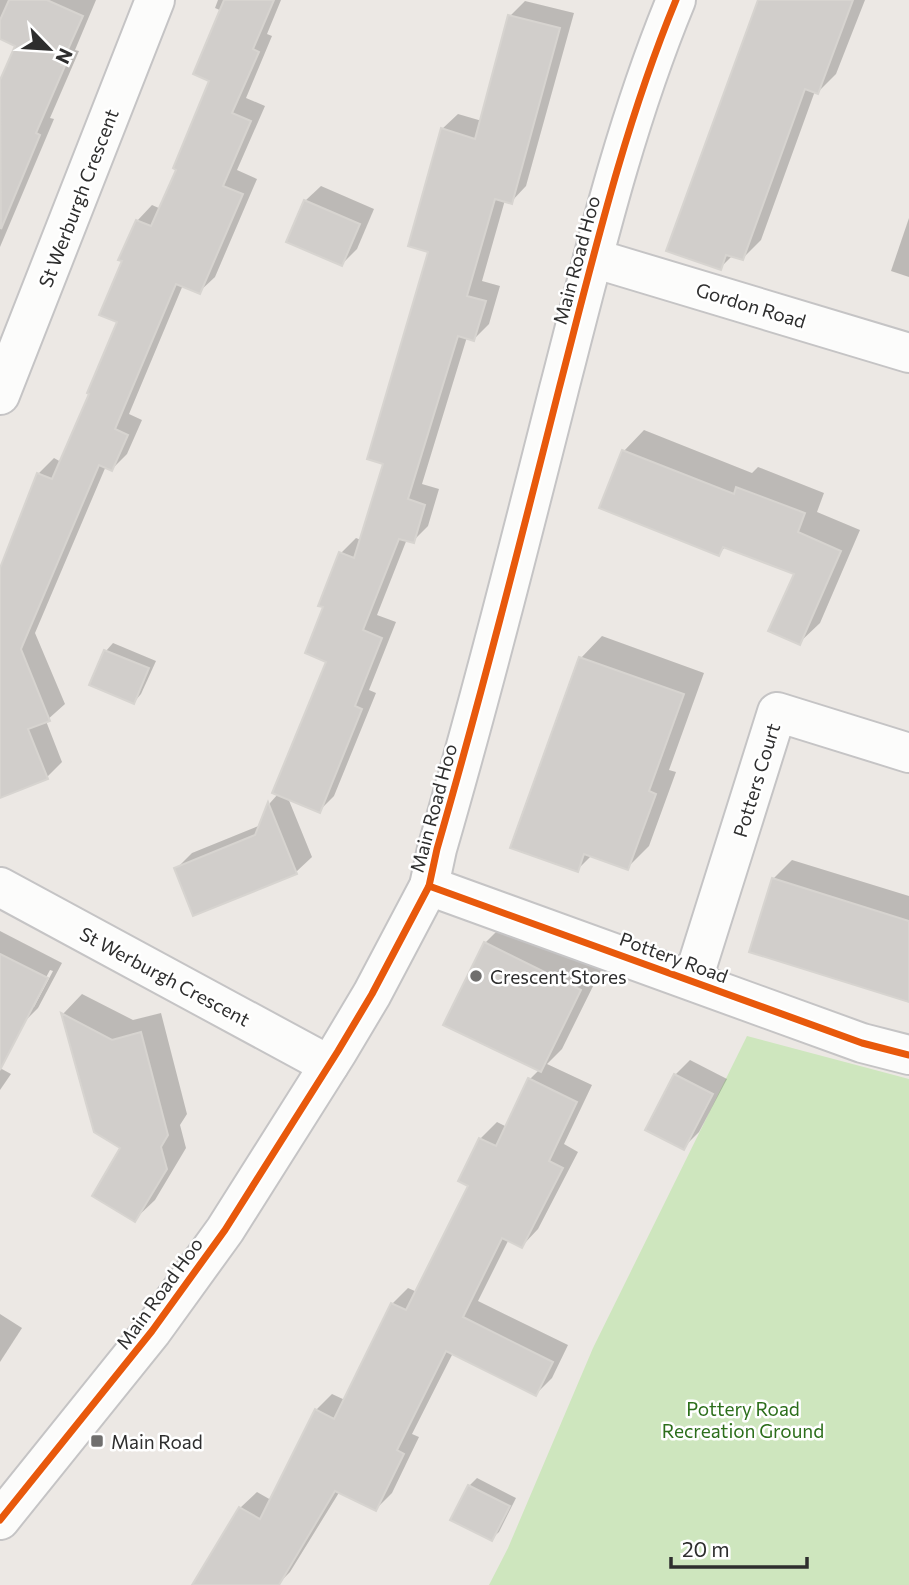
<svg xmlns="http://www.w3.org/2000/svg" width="909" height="1585" viewBox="0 0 909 1585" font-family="Commissioner,sans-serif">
<rect width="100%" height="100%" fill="#ece8e4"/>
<polygon fill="#cee6be" points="747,1036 909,1079 909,1585 489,1585 508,1548 593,1348"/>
<g fill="#0003" fill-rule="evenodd">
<polygon points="0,0 96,0 75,50 79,51 50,118 54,119 0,247 0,84 18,45 0,37"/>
<polygon points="218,0 281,0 267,34 272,36 246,98 265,106 237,170 257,179 215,277 199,292 183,285 129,414 142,420 127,454 112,469 106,466 35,633 65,704 46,721 62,762 47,777 0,796 0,570 39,473 54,458 61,462 119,321 124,260 137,221 152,205 161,209 178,169 211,80 222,11 215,8"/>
<polygon points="759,0 865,0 836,74 818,92 815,91 761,240 743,258 733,255 720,268"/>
<polygon points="525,1 574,13 526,186 511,202 505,200 482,281 500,286 489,324 474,339 467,337 422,484 439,489 428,526 413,541 407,539 377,615 396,622 369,690 376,693 334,796 319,811 288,798 312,857 296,872 176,869 192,853 261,825 270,803 278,794 328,661 325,606 341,553 356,538 361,540 385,462 430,251 442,129 458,114 482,121 510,16"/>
<polygon points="321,186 374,209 357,249 342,264 305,201"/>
<polygon points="909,218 909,277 891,271"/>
<polygon points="644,430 752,473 758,467 824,493 817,512 860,530 820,623 799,643 796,573 726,546 719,554 601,507 624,451"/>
<polygon points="602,636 704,673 669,770 676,772 649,846 627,868 592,855 577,870 581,658"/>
<polygon points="113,643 156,661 141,694 134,702 106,651"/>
<polygon points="792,860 909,896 909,1000 773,879"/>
<polygon points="507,921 602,968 562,1049 547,1064 592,1085 564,1144 578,1152 538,1229 522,1246 509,1239 478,1301 568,1345 552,1378 536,1394 453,1353 412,1434 419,1437 392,1493 376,1509 340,1491 290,1572 277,1585 194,1585 240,1508 257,1492 271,1500 316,1410 332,1394 345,1400 392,1304 408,1288 417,1292 470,1185 460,1180 480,1139 497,1122 507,1127 530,1079 539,1070 485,943"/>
<path d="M0,931L62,963L38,1008L23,1023L0,1011ZM50,970L53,971L34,1007H30Z"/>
<polygon points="82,994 133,1020 161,1013 187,1114 180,1125 186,1148 155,1200 134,1220 123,1148 95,1131 63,1014"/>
<polygon points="690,1060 727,1079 699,1132 684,1147 675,1075"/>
<polygon points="0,1068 11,1074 0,1090"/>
<polygon points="0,1314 22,1328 0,1362"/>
<polygon points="477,1478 516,1498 499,1532 491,1539 469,1486"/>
</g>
<g fill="#d1cecb" stroke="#d7d4d0" stroke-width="2">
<polygon points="9,0 47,0 83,16 61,65 65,66 36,133 40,135 1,229 0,80 15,46 0,39 0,20"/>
<polygon points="224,0 274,0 253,49 259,52 232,113 251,121 223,186 243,194 200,294 176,284 115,429 128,435 112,471 99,465 21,649 50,721 28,729 48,779 0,798 0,568 37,473 52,479 89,394 87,393 117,322 99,315 122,261 118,260 136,220 151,226 176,170 173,168 209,81 193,74"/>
<polygon points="758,0 853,0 818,94 805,89 743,260 726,255 721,270 666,251"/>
<polygon points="508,15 560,28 512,204 495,199 467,296 486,301 474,341 458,336 408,499 425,505 414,543 399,539 363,630 382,638 355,706 362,709 320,813 272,793 326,662 305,653 323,607 318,606 339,552 354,558 383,464 367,459 428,252 408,246 441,128 475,139"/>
<polygon points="304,200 360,224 342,266 286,242"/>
<polygon points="622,450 734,494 736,487 805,513 798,532 841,551 800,645 768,631 794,574 723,547 719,556 599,508"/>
<polygon points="104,650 149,668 134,704 89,685"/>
<polygon points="579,657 684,694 649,791 656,794 628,870 584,854 578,872 510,848"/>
<polygon points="268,802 297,874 193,916 174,868 255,835"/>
<polygon points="772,878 909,921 909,1002 749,952"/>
<polygon points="484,942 581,990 541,1072 443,1025"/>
<polygon points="0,954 48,978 0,1070"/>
<polygon points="61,1013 112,1040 141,1032 168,1135 161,1147 167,1169 135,1222 92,1196 120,1148 94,1132"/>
<polygon points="674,1074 713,1094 684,1150 645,1130"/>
<polygon points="528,1078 577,1102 549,1161 563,1168 522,1248 502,1238 463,1317 553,1362 536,1396 446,1351 397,1450 404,1454 376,1511 335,1491 279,1585 192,1585 239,1507 260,1519 315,1409 334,1419 391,1303 406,1310 468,1186 458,1181 479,1138 496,1146"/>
<polygon points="468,1485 510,1506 492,1541 450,1520"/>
</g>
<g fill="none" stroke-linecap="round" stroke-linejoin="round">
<defs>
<g id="minor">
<polyline points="593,258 909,353"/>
<polyline points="0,395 155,0"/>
<polyline points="429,886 862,1043 909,1055"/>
<polyline points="0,887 329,1065"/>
<polyline points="693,979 777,712 909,753"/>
</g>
<path id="tertiary" d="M0,1520L152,1331L225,1230L338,1051L372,994L429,886L437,849C481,697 520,543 559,389C593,258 624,126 676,0"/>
</defs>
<use href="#minor" stroke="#c5c4c5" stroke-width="42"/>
<use href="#tertiary" stroke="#c5c4c5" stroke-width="42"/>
<use href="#minor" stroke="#fcfcfb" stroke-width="38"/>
<use href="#tertiary" stroke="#fcfcfb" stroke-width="38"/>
<defs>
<g id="cycleway">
<polyline points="429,886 862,1043 909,1055"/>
<path d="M0,1520L152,1331L225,1230L338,1051L372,994L429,886L437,849C481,697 520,543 559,389C593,258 624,126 676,0"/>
</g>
</defs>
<use href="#cycleway" stroke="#fff" stroke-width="11"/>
<use href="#cycleway" stroke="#e8590c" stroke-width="7"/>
</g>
<g fill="#706f6e" stroke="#fff" stroke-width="2.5">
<circle cx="476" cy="976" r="7"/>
<rect x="90" y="1434" width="14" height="14" rx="3.5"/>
</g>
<g text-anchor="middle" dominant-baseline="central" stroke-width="5" stroke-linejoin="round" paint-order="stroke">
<g font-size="19" fill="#2e2e2e" stroke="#fff">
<text transform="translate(78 198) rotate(-69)">St Werburgh Crescent</text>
<text transform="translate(576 260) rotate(-75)">Main Road Hoo</text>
<text transform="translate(751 305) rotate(17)">Gordon Road</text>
<text transform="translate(756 780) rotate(-73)">Potters Court</text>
<text transform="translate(433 808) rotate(-75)">Main Road Hoo</text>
<text transform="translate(674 957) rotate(20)">Pottery Road</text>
<text transform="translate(165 976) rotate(28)">St Werburgh Crescent</text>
<text transform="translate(159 1293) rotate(-54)">Main Road Hoo</text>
</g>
<g font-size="19" fill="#2e2e2e" stroke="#fff" text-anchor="start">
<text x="490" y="976">Crescent Stores</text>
<text x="111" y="1441">Main Road</text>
</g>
<g font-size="19" fill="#2c6e1b" stroke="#fff">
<text x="743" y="1408">Pottery Road<tspan x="743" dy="22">Recreation Ground</tspan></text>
</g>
</g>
<g transform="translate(49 49) rotate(115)" stroke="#ffffff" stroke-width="5" paint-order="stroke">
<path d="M0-5L12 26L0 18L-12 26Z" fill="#2e2e2e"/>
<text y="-10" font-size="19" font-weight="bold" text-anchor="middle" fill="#2e2e2e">N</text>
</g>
<path d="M671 1557v10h136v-10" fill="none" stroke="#2e2e2e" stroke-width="3.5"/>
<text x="682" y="1557" font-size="21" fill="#2e2e2e" stroke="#ffffff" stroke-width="5" paint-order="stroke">20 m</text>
</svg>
